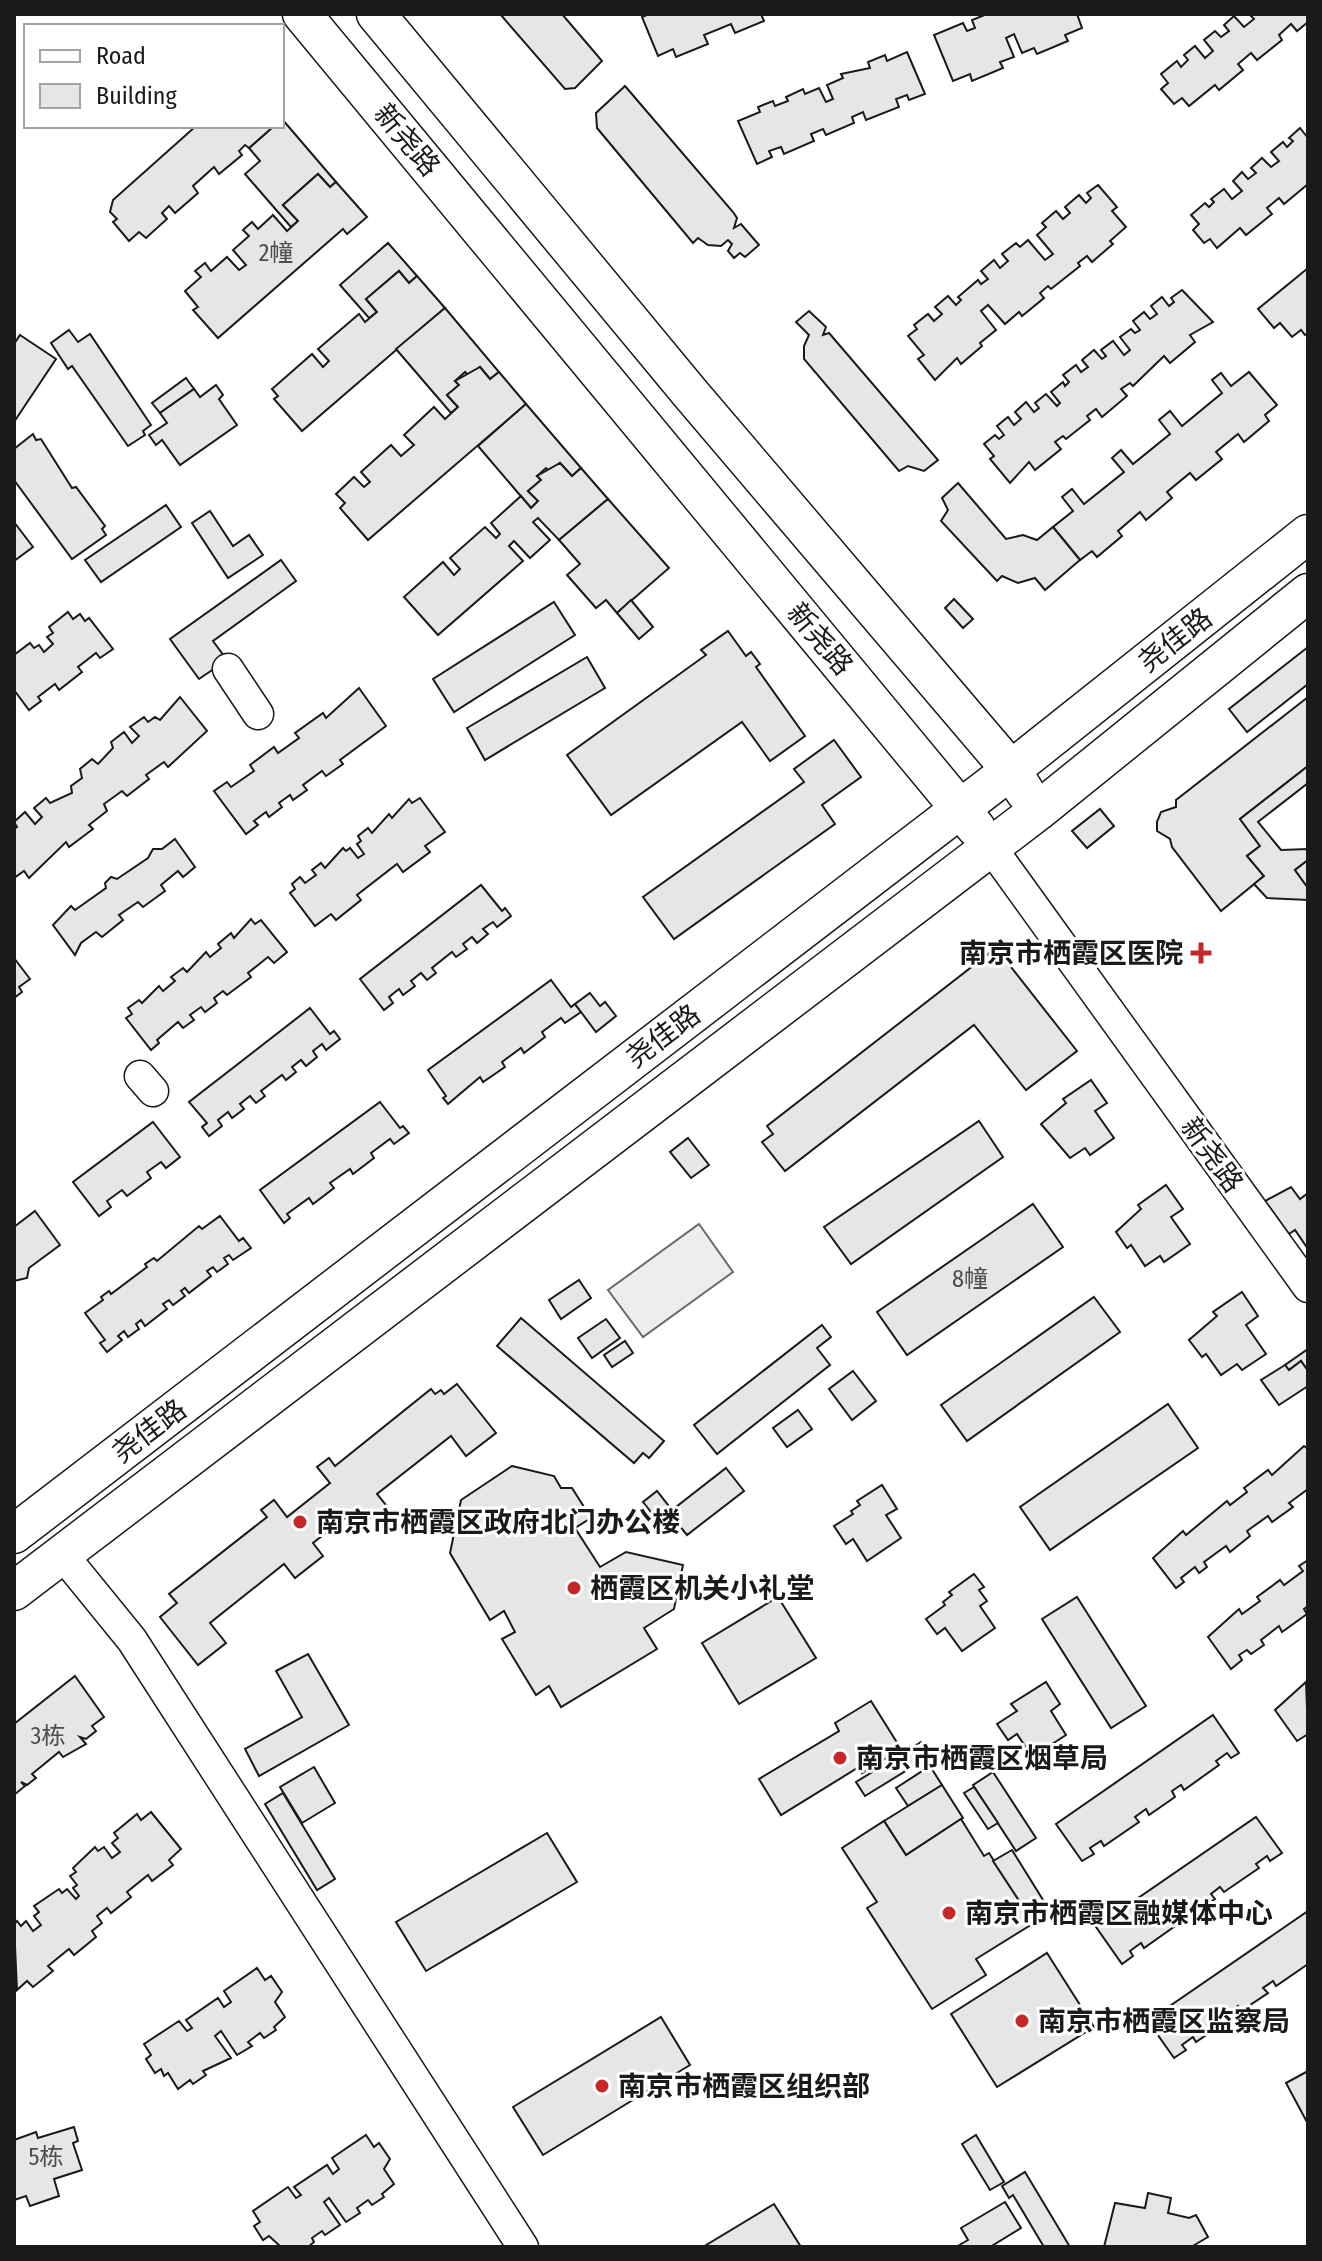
<svg xmlns="http://www.w3.org/2000/svg" width="1322" height="2261" viewBox="0 0 1322 2261" font-family="'Fira Sans Condensed','Noto Sans SC',sans-serif">
<rect width="100%" height="100%" fill="#fff"/>
<polygon fill="#ededed" stroke="#6a6a6a" stroke-width="2" points="699,1224 733,1272 643,1337 608,1290"/>
<g fill="#e6e6e6" stroke="#1a1a1a" stroke-width="2">
<polygon points="500,14 562,14 602,61 575,88 565,89"/>
<polygon points="761,14 764,21 735,33 731,24 704,35 708,44 676,57 673,49 658,56 642,17 649,14"/>
<polygon points="987,14 1077,14 1082,28 1065,35 1068,41 1037,54 1034,48 1022,53 1014,34 1006,38 1014,57 1000,62 1003,68 972,81 970,74 953,81 934,35 963,23 967,31 975,28 972,20"/>
<polygon points="1249,14 1308,14 1308,22 1297,31 1291,24 1279,35 1282,40 1257,60 1251,53 1238,64 1243,70 1219,90 1215,85 1189,106 1182,98 1174,104 1161,89 1168,83 1161,74 1177,61 1181,67 1188,60 1184,55 1195,46 1205,58 1213,51 1204,40 1215,31 1221,37 1229,31 1224,25 1234,16 1244,27 1254,19"/>
<polygon points="907,52 925,94 909,100 907,95 896,99 899,107 866,120 863,112 852,117 854,123 826,135 823,129 811,134 814,141 784,154 781,147 769,151 772,157 757,164 738,121 760,112 758,107 773,101 775,106 788,101 786,97 803,89 805,94 819,88 826,102 833,99 827,85 843,78 841,74 870,68 868,62 885,55 887,61"/>
<polygon points="625,86 733,212 737,218 734,228 741,224 759,245 745,257 740,253 734,258 728,251 732,244 728,240 721,246 708,245 698,238 693,243 597,128 596,113"/>
<polygon points="282,119 336,182 330,187 318,174 283,205 298,221 291,227 245,174 260,161 249,148 274,126 282,126"/>
<polygon points="196,126 274,126 249,148 245,145 239,151 242,155 219,174 214,167 193,186 198,193 175,213 169,206 162,213 167,219 146,238 139,232 129,241 113,222 117,219 110,212 113,200"/>
<polygon points="1300,128 1308,138 1308,184 1284,204 1279,198 1267,208 1272,214 1246,235 1240,228 1217,248 1210,239 1204,243 1193,230 1199,224 1191,215 1205,203 1209,207 1214,202 1211,199 1224,189 1232,199 1242,191 1233,181 1242,172 1248,179 1256,173 1251,168 1262,158 1271,167 1279,161 1271,152 1283,142 1287,147 1293,141 1289,138"/>
<polygon points="318,174 330,187 336,182 367,217 347,234 343,229 218,338 193,310 198,307 185,291 201,277 195,271 205,263 211,271 227,257 239,270 246,265 233,250 249,236 243,230 252,222 258,229 273,215 287,231 298,221 283,205"/>
<polygon points="1098,185 1117,207 1112,211 1126,227 1110,241 1113,244 1092,262 1087,256 1078,263 1080,266 1051,289 1048,286 1040,293 1044,298 1022,316 1019,312 1005,324 988,305 981,311 996,330 980,343 982,346 961,364 957,358 935,380 918,359 924,355 908,336 917,329 914,325 928,314 934,321 942,314 935,307 948,296 956,305 961,300 958,297 978,280 981,284 988,279 981,271 994,260 1000,268 1008,261 1002,254 1016,243 1020,247 1028,240 1045,260 1053,254 1037,235 1046,227 1042,223 1056,211 1063,219 1070,213 1065,207 1079,195 1086,203 1091,198 1087,193"/>
<polygon points="388,243 417,276 409,283 399,271 366,299 377,312 369,318 340,285"/>
<polygon points="1308,268 1308,333 1305,335 1301,330 1292,337 1280,323 1274,328 1258,309"/>
<polygon points="399,271 409,283 417,276 445,308 302,431 274,399 278,396 272,389 312,354 323,367 329,361 318,349 359,314 365,322 377,312 366,299"/>
<polygon points="1182,290 1213,322 1190,335 1195,342 1170,363 1164,356 1133,386 1130,383 1121,389 1127,396 1102,417 1096,409 1087,416 1090,420 1066,439 1063,436 1055,442 1061,449 1035,470 1029,462 1010,483 990,459 994,456 984,444 995,435 999,439 1004,435 997,426 1008,417 1014,425 1021,419 1015,412 1026,402 1034,412 1039,408 1035,403 1046,394 1057,406 1060,403 1051,392 1063,382 1065,386 1069,382 1063,375 1076,365 1081,372 1088,367 1082,360 1094,350 1102,359 1106,356 1101,350 1113,341 1124,355 1130,350 1120,337 1131,329 1135,333 1140,330 1133,321 1144,312 1150,319 1157,314 1151,306 1162,297 1169,306 1174,302 1171,298"/>
<polygon points="445,308 499,372 490,379 480,367 469,376 465,372 455,381 459,385 447,395 458,407 451,413 396,349"/>
<polygon points="809,311 826,327 823,335 829,333 938,460 924,471 908,466 899,471 804,359 804,346 809,335 796,322"/>
<polygon points="69,330 78,342 90,334 151,425 143,431 145,435 128,446 72,366 68,369 51,343"/>
<polygon points="20,335 56,359 14,422 14,344"/>
<polygon points="480,367 490,379 499,372 526,404 368,540 340,508 345,503 336,494 354,477 364,487 370,482 361,472 391,445 401,456 414,445 404,435 434,407 445,419 458,407 447,395 459,385 455,381"/>
<polygon points="1249,372 1277,405 1265,415 1269,421 1244,442 1238,434 1216,452 1222,459 1196,480 1190,473 1167,492 1172,498 1146,520 1140,512 1118,531 1122,536 1097,557 1092,551 1080,560 1053,527 1073,511 1062,497 1072,489 1084,504 1124,472 1112,458 1121,450 1133,464 1170,434 1159,420 1170,411 1182,426 1222,393 1212,380 1221,373 1231,386"/>
<polygon points="186,378 194,389 160,413 152,403"/>
<polygon points="216,385 223,395 219,399 237,425 180,465 162,440 156,445 149,435 167,423 160,413 194,389 200,397"/>
<polygon points="526,404 581,468 572,476 560,463 550,472 546,468 537,476 541,480 528,491 538,501 531,508 478,446"/>
<polygon points="33,434 36,440 41,439 72,488 76,487 105,526 102,529 106,535 72,559 14,480 14,449"/>
<polygon points="560,463 572,476 581,468 608,499 559,540 538,518 533,522 550,540 530,558 514,541 509,546 523,561 438,635 404,597 443,562 454,575 460,569 450,558 485,527 496,538 500,534 491,523 521,496 531,508 538,501 528,491 541,480 537,476"/>
<polygon points="958,483 1006,539 1023,535 1037,540 1053,527 1080,560 1045,590 1035,578 1018,583 1002,576 997,581 941,521 948,510 942,498"/>
<polygon points="608,499 669,568 617,613 606,600 596,608 567,575 580,564 559,540"/>
<polygon points="166,505 181,527 101,582 85,560"/>
<polygon points="210,511 233,546 249,535 263,555 228,578 192,523"/>
<polygon points="14,522 33,547 14,561"/>
<polygon points="281,560 296,581 213,641 227,660 199,679 170,639"/>
<polygon points="954,599 973,619 963,628 945,608"/>
<polygon points="631,600 653,627 639,639 617,613"/>
<polygon points="554,602 575,635 454,712 433,679"/>
<polygon points="68,612 73,619 80,614 85,621 89,618 113,649 100,658 96,653 78,667 82,672 59,690 55,684 38,697 41,701 29,710 14,690 14,655 30,643 34,648 39,645 44,652 53,644 47,637 53,633 49,627"/>
<polygon points="728,631 746,656 751,652 760,664 756,667 805,736 770,761 742,722 611,815 567,755 706,655 701,650"/>
<polygon points="1308,647 1308,684 1247,732 1229,709"/>
<polygon points="587,657 605,688 485,760 467,728"/>
<polygon points="359,688 386,726 340,760 343,764 326,776 322,771 303,785 307,790 293,800 290,795 279,803 282,807 269,817 266,812 254,821 258,825 246,834 214,791 227,782 231,787 254,771 250,765 274,747 278,753 299,738 295,733 323,713 326,718"/>
<polygon points="180,697 207,731 168,767 164,762 146,775 149,779 127,796 122,791 104,804 107,811 89,825 93,829 69,847 66,842 29,878 24,871 14,878 14,829 17,827 14,822 25,812 35,824 42,817 34,808 46,798 50,803 72,793 71,786 82,778 80,769 92,759 98,764 113,748 111,742 124,732 132,743 139,736 130,727 144,717 148,722 155,717 160,720"/>
<polygon points="1308,697 1308,766 1240,819 1260,846 1247,856 1264,876 1221,911 1172,847 1170,839 1157,831 1157,822 1161,812 1176,807 1176,800"/>
<polygon points="834,740 861,777 822,805 835,824 674,939 643,897 804,782 794,769"/>
<polygon points="1308,766 1308,783 1258,822 1281,850 1308,849 1308,860 1295,870 1308,888 1308,900 1267,898 1254,884 1264,876 1247,856 1260,846 1240,819"/>
<polygon points="420,798 445,832 425,846 430,852 403,872 397,864 357,895 361,900 336,920 331,914 315,926 290,893 295,889 292,884 300,877 305,883 316,875 312,870 321,863 325,868 343,848 346,851 350,848 358,858 364,854 357,844 361,841 358,836 368,828 372,833 389,814 392,818 409,799 412,803"/>
<polygon points="1100,809 1114,826 1087,848 1072,831"/>
<polygon points="175,839 195,867 183,877 178,871 161,885 165,891 143,907 138,902 119,915 123,920 102,937 96,932 81,943 75,955 53,925 71,906 75,910 106,888 105,883 111,877 117,879 148,858 153,849 162,849"/>
<polygon points="1308,860 1308,888 1295,870"/>
<polygon points="481,885 502,911 505,908 511,916 497,927 493,922 483,929 488,934 477,943 472,937 463,944 467,949 456,957 452,952 432,968 436,973 427,980 421,973 411,981 415,986 403,995 399,989 389,997 393,1003 384,1010 360,979"/>
<polygon points="251,919 255,924 261,920 287,952 274,963 268,957 248,973 251,977 227,995 223,991 214,998 217,1003 205,1012 201,1007 190,1015 194,1020 183,1028 178,1022 157,1040 159,1043 151,1050 126,1018 132,1014 128,1008 139,1000 142,1003 159,986 163,991 175,981 171,977 183,968 187,972 206,952 210,957 221,948 218,944 231,933 234,938"/>
<polygon points="996,948 1077,1051 1026,1090 974,1025 785,1171 762,1142 773,1134 767,1126"/>
<polygon points="14,958 30,979 19,987 22,992 14,998"/>
<polygon points="551,980 571,1007 575,1004 581,1012 565,1023 561,1018 542,1032 545,1037 524,1053 521,1048 502,1062 505,1067 483,1082 480,1077 448,1104 443,1098 446,1096 428,1070"/>
<polygon points="590,993 600,1006 605,1002 616,1016 596,1032 575,1004"/>
<polygon points="310,1008 330,1034 334,1031 340,1039 326,1050 322,1044 313,1051 317,1057 306,1066 301,1060 292,1067 296,1072 286,1080 282,1075 261,1091 265,1096 256,1103 250,1096 240,1104 244,1109 232,1118 228,1112 218,1120 222,1126 209,1136 202,1127 207,1123 189,1102"/>
<polygon points="1091,1080 1107,1103 1095,1111 1114,1138 1090,1155 1085,1148 1070,1158 1041,1124 1066,1103 1063,1099"/>
<polygon points="380,1102 400,1128 403,1126 409,1133 394,1144 390,1139 371,1153 374,1158 353,1174 350,1169 330,1183 334,1188 313,1204 309,1198 287,1214 290,1218 284,1223 260,1190"/>
<polygon points="979,1121 1003,1157 851,1264 824,1227"/>
<polygon points="153,1122 180,1157 166,1168 161,1162 147,1172 151,1178 127,1196 122,1190 107,1201 111,1207 99,1216 73,1182"/>
<polygon points="688,1138 709,1165 691,1178 670,1152"/>
<polygon points="1166,1185 1183,1209 1171,1217 1190,1244 1164,1262 1160,1256 1145,1266 1131,1245 1127,1248 1116,1232 1141,1209 1138,1205"/>
<polygon points="1291,1187 1300,1199 1308,1193 1308,1249 1295,1230 1289,1234 1265,1201"/>
<polygon points="1033,1204 1063,1247 907,1355 877,1312"/>
<polygon points="35,1211 60,1245 29,1268 27,1278 14,1281 14,1227"/>
<polygon points="220,1216 239,1241 243,1238 251,1248 233,1260 229,1255 224,1258 228,1264 217,1272 213,1267 207,1271 211,1276 189,1293 185,1288 181,1291 185,1296 173,1305 169,1300 163,1304 167,1309 145,1326 141,1320 136,1324 139,1329 128,1337 124,1331 118,1336 122,1340 107,1352 100,1343 105,1340 85,1313 103,1300 101,1297 109,1291 111,1294 147,1267 145,1264 154,1258 157,1261 199,1226 202,1229"/>
<polygon points="579,1280 591,1298 561,1319 549,1300"/>
<polygon points="1242,1292 1258,1316 1246,1325 1266,1354 1242,1370 1237,1364 1221,1375 1206,1354 1202,1357 1189,1340 1217,1316 1213,1312"/>
<polygon points="1094,1297 1120,1332 967,1441 941,1405"/>
<polygon points="521,1318 664,1441 649,1458 643,1453 634,1463 497,1346"/>
<polygon points="606,1319 620,1338 592,1358 578,1338"/>
<polygon points="822,1325 831,1337 817,1348 830,1365 717,1454 694,1425"/>
<polygon points="625,1341 633,1353 612,1367 604,1355"/>
<polygon points="1308,1349 1308,1371 1301,1361 1289,1370 1285,1365"/>
<polygon points="1301,1361 1308,1371 1308,1386 1279,1405 1261,1380 1285,1365 1289,1370"/>
<polygon points="853,1371 876,1401 852,1420 829,1389"/>
<polygon points="457,1384 496,1433 466,1456 451,1436 377,1494 386,1505 358,1527 349,1515 313,1543 323,1556 295,1578 284,1564 210,1623 226,1643 198,1665 160,1617 177,1603 169,1594 267,1517 261,1510 274,1500 287,1517 330,1483 317,1467 329,1458 335,1466 431,1389 435,1394 441,1390 444,1394"/>
<polygon points="1168,1404 1198,1448 1050,1550 1020,1507"/>
<polygon points="798,1410 812,1429 787,1447 773,1428"/>
<polygon points="1304,1446 1308,1449 1308,1489 1289,1503 1293,1507 1272,1522 1268,1516 1247,1531 1250,1536 1230,1552 1226,1546 1204,1562 1207,1567 1199,1573 1195,1567 1181,1578 1184,1582 1176,1588 1153,1558 1183,1531 1186,1535 1227,1501 1230,1505 1247,1492 1244,1488 1268,1470 1272,1475"/>
<polygon points="512,1466 554,1476 561,1488 572,1488 591,1518 575,1528 600,1567 626,1552 683,1565 674,1609 644,1628 657,1649 561,1707 549,1686 536,1695 502,1639 515,1632 504,1611 490,1620 450,1553 461,1500"/>
<polygon points="726,1468 744,1491 687,1535 670,1514 659,1522 643,1502 657,1491 672,1510"/>
<polygon points="882,1485 897,1509 886,1515 901,1538 867,1561 853,1539 846,1544 834,1526 853,1514 851,1511 860,1505 857,1501"/>
<polygon points="1308,1560 1308,1606 1304,1609 1307,1614 1282,1632 1279,1626 1261,1640 1264,1645 1251,1654 1247,1650 1239,1655 1242,1660 1231,1669 1208,1637 1239,1609 1242,1614 1260,1601 1257,1597 1280,1580 1284,1585 1303,1571 1299,1566"/>
<polygon points="974,1574 984,1587 979,1590 987,1601 980,1606 995,1628 962,1651 945,1628 937,1634 926,1619 945,1605 943,1602 952,1595 949,1592"/>
<polygon points="778,1597 816,1658 739,1704 702,1643"/>
<polygon points="1077,1597 1146,1706 1111,1728 1042,1619"/>
<polygon points="308,1654 349,1725 259,1776 245,1749 302,1717 276,1671"/>
<polygon points="75,1676 104,1717 92,1726 96,1731 86,1739 80,1737 86,1744 63,1757 59,1752 32,1774 36,1778 27,1785 21,1782 25,1786 14,1795 14,1724"/>
<polygon points="1046,1682 1060,1704 1051,1711 1066,1735 1032,1757 1017,1734 1008,1740 997,1724 1017,1711 1011,1704"/>
<polygon points="1306,1682 1308,1734 1297,1741 1275,1710"/>
<polygon points="871,1701 901,1749 862,1773 859,1767 781,1815 759,1779 839,1731 835,1723"/>
<polygon points="1213,1715 1239,1753 1231,1758 1227,1753 1216,1761 1219,1765 1184,1790 1181,1785 1172,1791 1175,1797 1149,1815 1146,1809 1135,1817 1139,1822 1104,1846 1101,1841 1090,1848 1094,1854 1082,1861 1056,1824"/>
<polygon points="921,1742 930,1756 865,1796 856,1782"/>
<polygon points="930,1766 942,1785 908,1806 896,1788"/>
<polygon points="314,1767 335,1803 302,1823 280,1787"/>
<polygon points="993,1772 1036,1838 1016,1851 973,1785"/>
<polygon points="942,1785 963,1818 906,1855 884,1821"/>
<polygon points="974,1787 998,1823 988,1829 964,1793"/>
<polygon points="283,1793 335,1879 317,1890 265,1804"/>
<polygon points="151,1812 181,1849 169,1860 173,1865 152,1881 148,1875 127,1892 131,1897 111,1913 107,1908 97,1916 102,1923 92,1931 96,1937 74,1955 69,1949 48,1966 53,1971 33,1987 27,1981 17,1990 14,1924 17,1921 21,1926 26,1921 33,1931 41,1925 34,1916 39,1912 34,1906 59,1889 62,1893 67,1889 76,1899 79,1896 73,1888 77,1885 70,1876 76,1872 73,1868 95,1847 98,1851 104,1847 112,1858 120,1852 112,1843 118,1838 114,1833 137,1814 141,1820"/>
<polygon points="1256,1817 1282,1853 1270,1861 1267,1856 1256,1864 1259,1868 1224,1892 1220,1887 1211,1894 1215,1899 1189,1917 1185,1912 1174,1919 1178,1924 1144,1948 1141,1943 1130,1951 1133,1956 1122,1964 1096,1927"/>
<polygon points="961,1819 984,1856 989,1853 1034,1923 976,1959 986,1975 932,2009 867,1908 877,1902 842,1848 884,1821 906,1855"/>
<polygon points="547,1833 577,1882 426,1971 396,1922"/>
<polygon points="1012,1850 1048,1908 1031,1919 993,1861"/>
<polygon points="1308,1911 1308,1964 1276,1986 1273,1981 1263,1988 1268,1993 1241,2011 1238,2006 1227,2013 1231,2018 1196,2042 1193,2037 1182,2045 1186,2050 1174,2058 1148,2021"/>
<polygon points="1047,1953 1094,2027 997,2087 951,2014"/>
<polygon points="257,1968 265,1980 271,1976 282,1992 275,2002 285,2017 274,2027 276,2030 264,2038 260,2033 248,2042 252,2046 237,2055 221,2031 215,2036 231,2058 203,2071 206,2075 193,2084 190,2080 178,2089 168,2073 164,2076 161,2069 155,2073 146,2059 151,2055 144,2044 179,2021 187,2031 192,2028 186,2020 218,1998 224,2007 231,2002 224,1991"/>
<polygon points="661,2017 690,2065 543,2155 513,2107"/>
<polygon points="1308,2071 1308,2124 1286,2083"/>
<polygon points="74,2127 78,2141 73,2143 82,2170 54,2179 59,2196 30,2206 26,2196 14,2200 14,2140 36,2132 38,2138"/>
<polygon points="366,2135 374,2147 379,2143 390,2159 384,2169 394,2184 382,2194 384,2197 372,2205 368,2200 357,2208 360,2213 346,2222 329,2198 324,2202 340,2225 325,2235 322,2231 312,2238 314,2242 308,2247 281,2247 269,2236 263,2240 254,2226 260,2222 253,2211 288,2187 296,2198 301,2195 294,2187 327,2165 333,2174 339,2169 332,2158"/>
<polygon points="976,2135 1004,2182 990,2190 962,2144"/>
<polygon points="1025,2172 1070,2247 1044,2247 1013,2195 1009,2198 1002,2186"/>
<polygon points="1148,2193 1171,2198 1168,2213 1189,2218 1196,2215 1208,2237 1191,2247 1104,2247 1115,2203 1145,2208"/>
<polygon points="1005,2202 1021,2228 990,2247 956,2247 968,2240 961,2228"/>
<polygon points="774,2204 801,2247 703,2247"/>
</g>
<g fill="none" stroke-linecap="round" stroke-linejoin="round">
<defs>
<g id="minor">
<polyline points="228,669 258,714"/>
<polyline points="990,846 1308,1287"/>
<polyline points="140,1076 153,1091"/>
<polyline points="62,1554 132,1640 523,2247"/>
</g>
<g id="major">
<polyline points="302,14 976,828"/>
<polyline points="376,14 690,393 1011,770 1025,792"/>
<polyline points="14,1534 1011,770 1308,534"/>
<polyline points="14,1591 1038,811 1308,593"/>
</g>
</defs>
<use href="#minor" stroke="#1a1a1a" stroke-width="33"/>
<use href="#major" stroke="#1a1a1a" stroke-width="41"/>
<use href="#minor" stroke="#fff" stroke-width="30"/>
<use href="#major" stroke="#fff" stroke-width="38"/>
</g>
<g fill="#c62828" stroke="#fff" stroke-width="3">
<path d="M1197 941h8v8h8v8h-8v8h-8v-8h-8v-8h8z"/>
<circle cx="300" cy="1522" r="8"/>
<circle cx="574" cy="1588" r="8"/>
<circle cx="840" cy="1758" r="8"/>
<circle cx="949" cy="1913" r="8"/>
<circle cx="1022" cy="2021" r="8"/>
<circle cx="602" cy="2086" r="8"/>
</g>
<g text-anchor="middle" dominant-baseline="central" stroke-width="6" stroke-linejoin="round" paint-order="stroke">
<g font-size="24" fill="#4d4d4d">
<text x="276" y="253">2幢</text>
<text x="970" y="1279">8幢</text>
<text x="48" y="1736">3栋</text>
<text x="46" y="2157">5栋</text>
</g>
<g font-size="28" fill="#1a1a1a" stroke="#fff">
<text transform="translate(407 140) rotate(50)">新尧路</text>
<text transform="translate(820 639) rotate(50)">新尧路</text>
<text transform="translate(1175 640) rotate(-38)">尧佳路</text>
<text transform="translate(663 1036) rotate(-37)">尧佳路</text>
<text transform="translate(1212 1155) rotate(54)">新尧路</text>
<text transform="translate(149 1431) rotate(-37)">尧佳路</text>
</g>
<g font-size="28" font-weight="bold" fill="#1a1a1a" stroke="#fff" text-anchor="start">
<text x="1183" y="953" text-anchor="end">南京市栖霞区医院</text>
<text x="316" y="1522">南京市栖霞区政府北门办公楼</text>
<text x="590" y="1588">栖霞区机关小礼堂</text>
<text x="856" y="1758">南京市栖霞区烟草局</text>
<text x="965" y="1913">南京市栖霞区融媒体中心</text>
<text x="1038" y="2021">南京市栖霞区监察局</text>
<text x="618" y="2086">南京市栖霞区组织部</text>
</g>
</g>
<rect width="1322" height="2261" fill="none" stroke="#1a1a1a" stroke-width="32"/>
<rect x="24" y="24" width="260" height="104" fill="#ffffff" stroke="#a3a3a3" stroke-width="2"/>
<rect x="40" y="50" width="40" height="12" fill="#ffffff" stroke="#a3a3a3" stroke-width="2"/>
<text x="96" y="64" font-size="24" fill="#1a1a1a">Road</text>
<rect x="40" y="84" width="40" height="24" fill="#e6e6e6" stroke="#a3a3a3" stroke-width="2"/>
<text x="96" y="104" font-size="24" fill="#1a1a1a">Building</text>
</svg>
